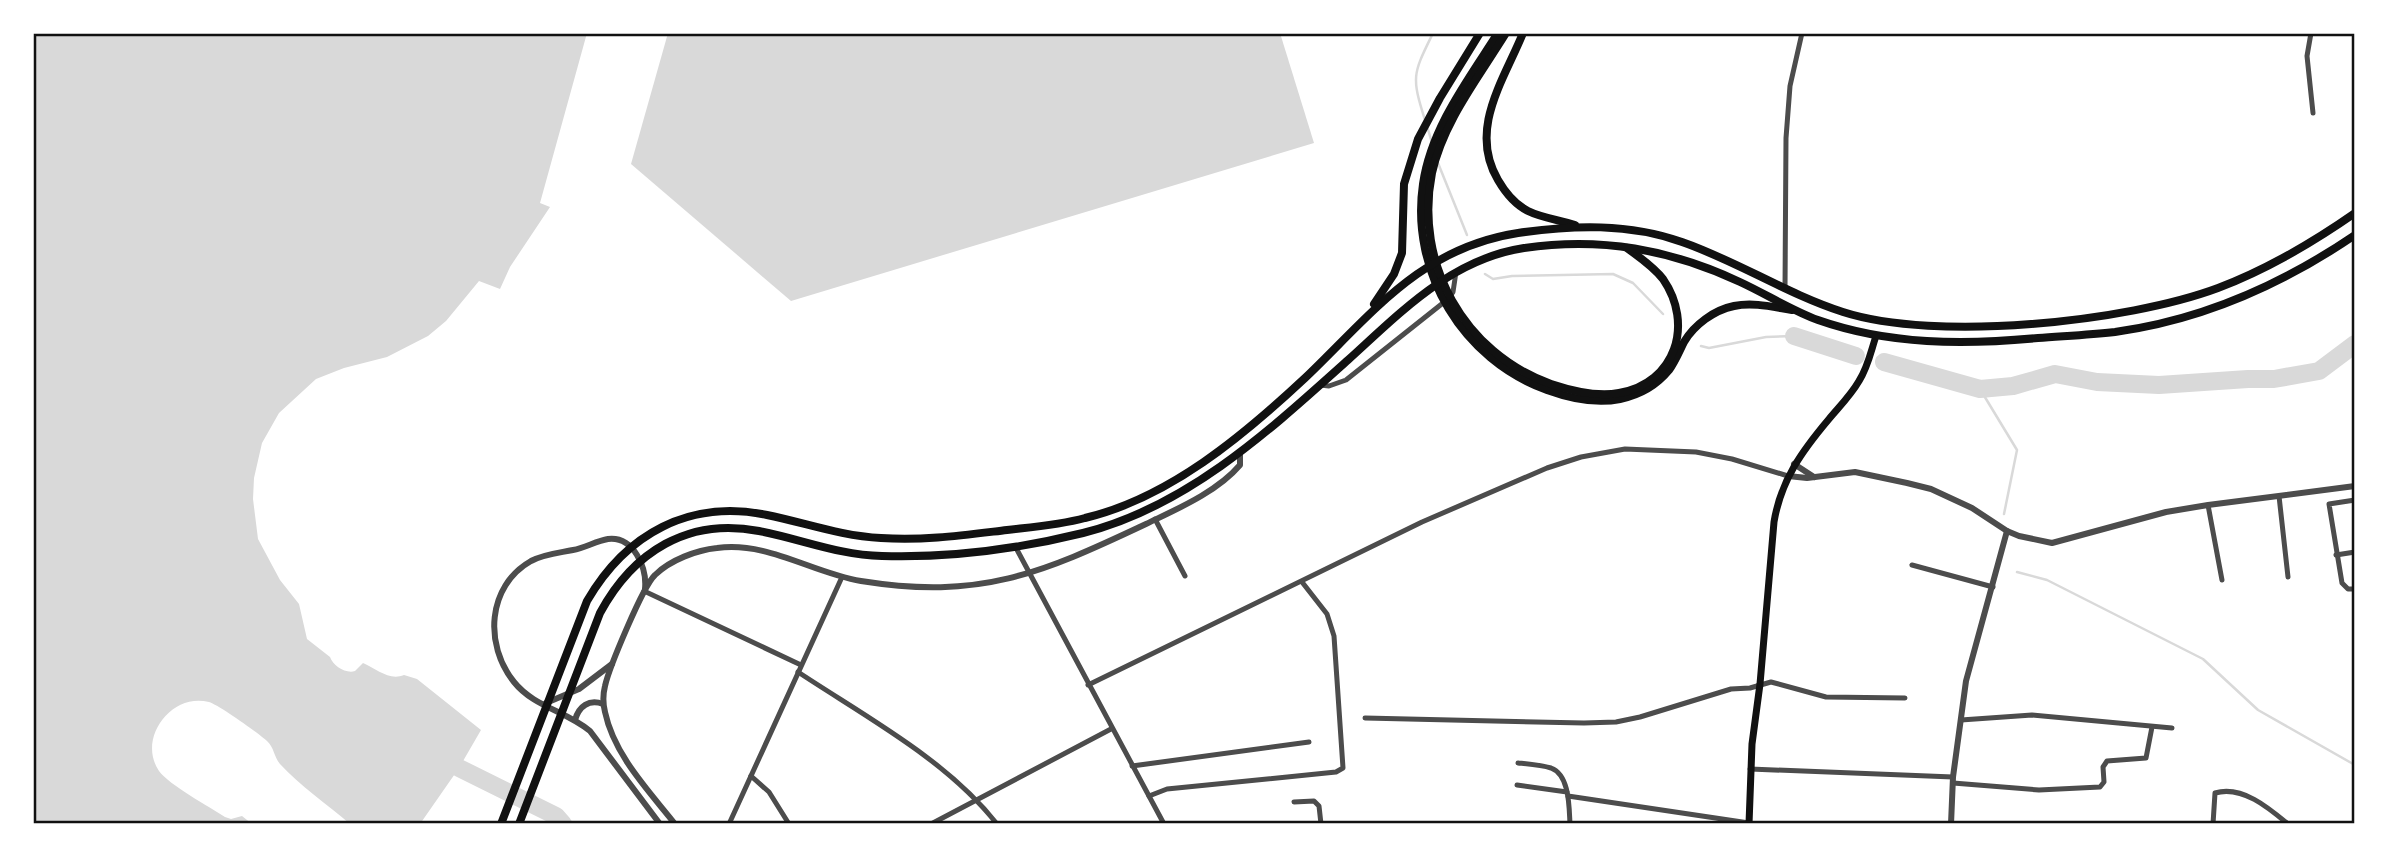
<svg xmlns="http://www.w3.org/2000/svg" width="2388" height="857" viewBox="0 0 2388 857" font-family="Commissioner,sans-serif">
<rect width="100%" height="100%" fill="#fff"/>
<g fill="#d9d9d9">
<path d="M33,33H587L540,203L550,207L510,267L500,289L479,281L446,321L428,336L387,357L344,368L316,379L279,413L262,443L254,478L253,499L258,539L280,580L299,604L307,639L330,657C333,666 346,674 355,671L363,663C377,669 389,681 404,675L417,679L481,730L459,768L420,824H350C328,805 299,785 280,764C274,757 274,747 267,741C258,733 219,705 209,702C171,692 137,739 159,771C169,785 210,807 225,817L231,819L242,816L252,824H33Z"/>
<polygon points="668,33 1280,33 1314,143 791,301 631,164"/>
</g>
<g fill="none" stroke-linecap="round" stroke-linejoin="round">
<g stroke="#d9d9d9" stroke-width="2.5">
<path d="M1425,120C1411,76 1413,74 1433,33"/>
<polyline points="1427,126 1432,143"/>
<polyline points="1438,163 1467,235"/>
<polyline points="1485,274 1493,279 1512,276 1613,274 1633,283 1663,314"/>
<polyline points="1701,346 1709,348 1766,337 1794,336"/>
<polyline points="1980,389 2017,450 2004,514"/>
<polyline points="2017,572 2047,580 2203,659 2258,710 2355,765"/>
</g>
<g stroke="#d9d9d9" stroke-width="18">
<polyline points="1794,336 1856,356"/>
<polyline points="1884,362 1980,389 2013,386 2055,374 2097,382 2159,385 2248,379 2274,379 2319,371 2355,344"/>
<polyline points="459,768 556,816 563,824"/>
</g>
<g stroke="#4c4c4c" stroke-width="5">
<polyline points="2311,33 2307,56 2313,113"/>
<polyline points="1785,289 1786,138 1790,86 1802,33"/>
<polyline points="1320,385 1329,386 1346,380 1448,299 1453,292 1456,272"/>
<polyline points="2279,496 2288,577"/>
<polyline points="2355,500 2329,504 2342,583 2348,589 2355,589"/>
<polyline points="2208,505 2222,580"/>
<polyline points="1155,519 1185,576"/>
<polyline points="1015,546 1164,824"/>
<polyline points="2336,555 2355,552"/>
<polyline points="1912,565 1993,587"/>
<polyline points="644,591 801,665"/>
<path d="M798,672C866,717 947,760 997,824"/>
<polyline points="1088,685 1422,522 1547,468 1581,457 1625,449 1696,452 1732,459 1788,476"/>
<polyline points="1365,718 1584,723 1616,722 1640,717 1731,689 1750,688 1771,682 1826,697 1905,698"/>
<polyline points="1961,720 2032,715 2172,728"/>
<path d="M1518,763C1528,764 1541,765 1551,768C1570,775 1569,808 1570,824"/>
<polyline points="1132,766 1309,742"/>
<polyline points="1750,769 1953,777"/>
<polyline points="751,776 769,792 789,824"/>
<polyline points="1953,783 2039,790 2100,787 2104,782 2103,767 2107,761 2146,758 2152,727"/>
<polyline points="1517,785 1567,792"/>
<polyline points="1149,796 1167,789 1336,772 1343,768 1334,636 1327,614 1302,582"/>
<polyline points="1568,796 1749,823"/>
<polyline points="1294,802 1314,801 1319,806 1321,824"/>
<polyline points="729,824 842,577"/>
<polyline points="931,824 1111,729"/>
<path d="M2213,824L2215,793C2242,785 2269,808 2288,824"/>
</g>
<g stroke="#4c4c4c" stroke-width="6">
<polyline points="1794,464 1814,477"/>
<polyline points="1788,476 1807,478 1855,472 1907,483 1931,489 1972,508 2007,531 2019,536 2052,543 2166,512 2208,505 2355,486"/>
<path d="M645,589C647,568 634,536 608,539C596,541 585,548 573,550C558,553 544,554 531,561C487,586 484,645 514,682C534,707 566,711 590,731L660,824"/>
<polyline points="546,703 579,689 612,664"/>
<path d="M575,720C579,706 589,699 603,704"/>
<path d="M675,824C649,791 614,755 605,712C603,704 603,694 605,686C609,668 643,586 655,575C670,560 697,550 717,548C768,541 812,573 861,581C980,600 1040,574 1146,524C1177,509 1217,492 1240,465V453"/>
<polyline points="1951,824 1953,777 1966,681 2007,531"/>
</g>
<path stroke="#111" stroke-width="7" d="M1749,824L1752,744L1760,684L1774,522C1781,480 1802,451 1829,419C1839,407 1851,395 1859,381C1868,367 1871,351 1876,336"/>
<g stroke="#111" stroke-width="8">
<path d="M1498,33C1468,80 1431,128 1423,184C1410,272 1463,360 1547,390C1569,398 1596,404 1620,399C1639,395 1656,386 1669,370C1675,362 1679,352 1684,342C1694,325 1714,310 1734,306C1753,302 1773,307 1792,310"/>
<path d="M1506,33C1479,77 1443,122 1432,173C1414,263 1464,353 1551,384C1572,391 1597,397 1619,393C1676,383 1694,324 1663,279C1653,266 1639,257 1627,248"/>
</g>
<g stroke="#111" stroke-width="8">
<path d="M1523,33C1504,80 1468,129 1498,180C1505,192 1516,205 1528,211C1542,218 1560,220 1575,225"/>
<polyline points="1374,304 1394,274 1402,253 1404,184 1418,139 1440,98 1480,33"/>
<path d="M501,824L587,601C626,534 689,499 767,515C806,523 841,536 881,538C924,541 965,535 1007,530C1033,527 1059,525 1085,518C1169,498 1243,436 1305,378C1371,315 1420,248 1518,233C1573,225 1629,223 1682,242C1737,261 1787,294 1843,312C1936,342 2127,322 2218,288C2268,269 2312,243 2355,213"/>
<path d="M519,824L600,613C633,552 688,517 759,531C801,539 838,555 882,556C948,558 1018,549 1083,533C1187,507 1270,430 1348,360C1400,313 1451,259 1524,248C1601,237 1670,249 1740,282C1766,294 1791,310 1818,320C1889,345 1964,345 2038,338C2064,336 2089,335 2115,332C2202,320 2283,284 2355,235"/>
</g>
</g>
<rect width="2388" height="857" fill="none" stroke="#ffffff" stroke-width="70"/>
<rect x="35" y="35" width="2318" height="787" fill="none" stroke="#111" stroke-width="2.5"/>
</svg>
